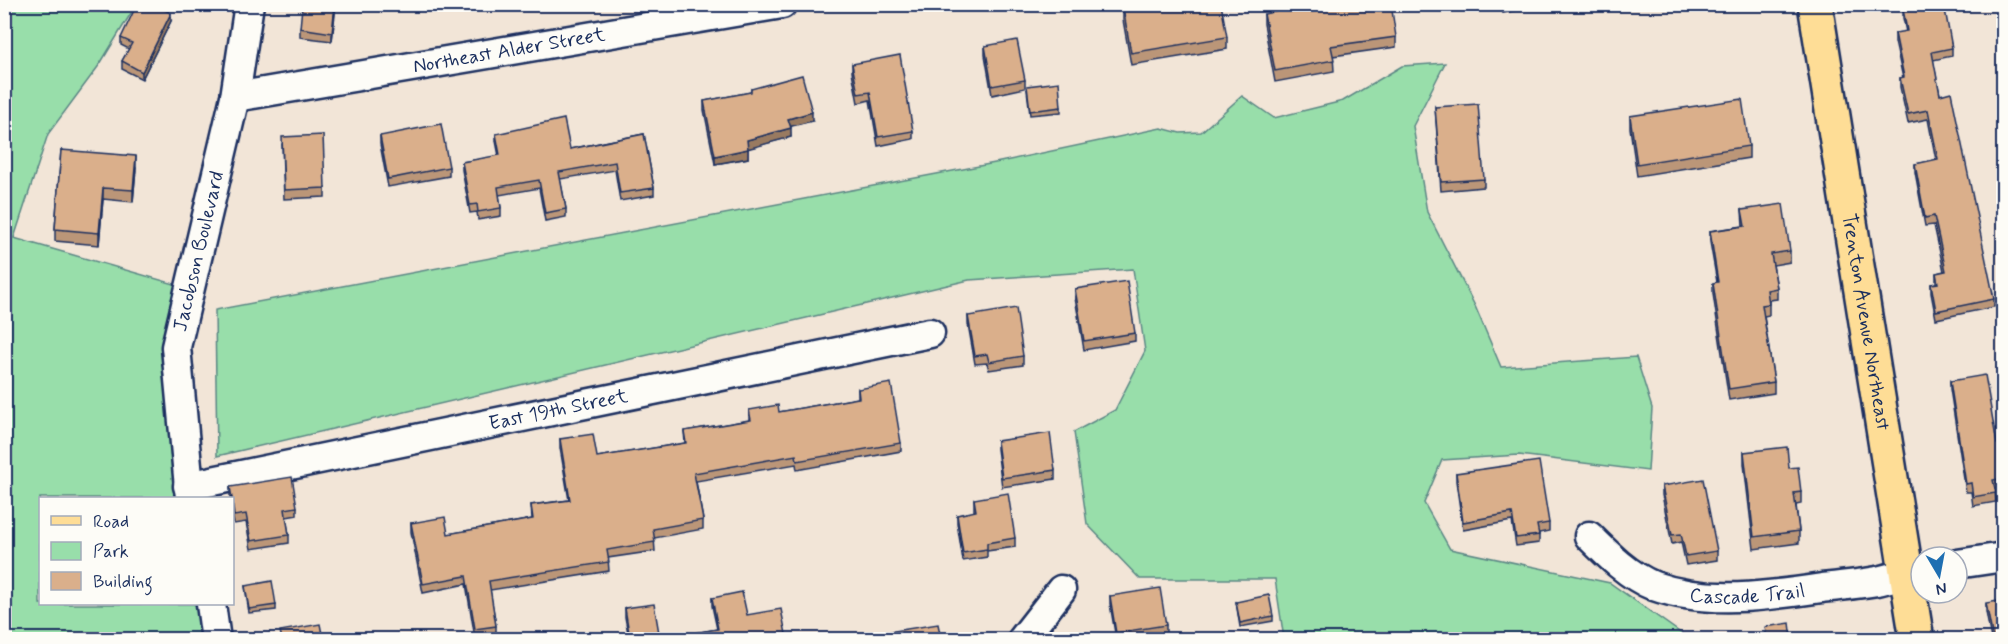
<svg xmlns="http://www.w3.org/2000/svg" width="2008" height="644" viewBox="0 0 2008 644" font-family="Mynerve,sans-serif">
<rect width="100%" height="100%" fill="#f2e5d7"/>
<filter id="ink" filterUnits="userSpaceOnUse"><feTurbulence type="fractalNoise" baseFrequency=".0167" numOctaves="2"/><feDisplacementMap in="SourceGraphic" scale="12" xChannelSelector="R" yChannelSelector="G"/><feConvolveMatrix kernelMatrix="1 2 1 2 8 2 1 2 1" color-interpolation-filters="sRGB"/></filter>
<g filter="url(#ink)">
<g fill="#98deaa" stroke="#5a8684" stroke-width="1.5">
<polygon points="4,5 136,5 100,64 48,134 14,238 185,287 190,498 40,498 40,604 211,604 216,639 5,639"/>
<polygon points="1445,63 1413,126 1427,212 1475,306 1501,367 1636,357 1652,408 1648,471 1519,455 1442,460 1424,503 1450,549 1610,583 1689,639 1284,639 1275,579 1140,579 1087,524 1074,432 1115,410 1145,351 1133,269 969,280 217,456 215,310 995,163 1161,128 1180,133 1201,132 1242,96 1274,118 1343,101 1402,66"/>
</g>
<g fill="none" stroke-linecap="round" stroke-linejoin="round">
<defs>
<g id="minor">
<path id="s1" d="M235,97L782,4"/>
<path id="s2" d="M188,486L930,333"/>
<path id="s3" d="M190,498L176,347L235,97L249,4"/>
<path id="s4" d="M1589,536C1608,555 1629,576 1654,586C1707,605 1768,596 1822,588C1840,586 1859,584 1877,581C1892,578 1906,572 1921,570"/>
<polyline points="1957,564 2004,557"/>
<polyline points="211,604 216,640"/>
<polyline points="1022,640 1061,590"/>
</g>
<g id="major">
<path id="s5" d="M1815,4L1917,640"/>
</g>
</defs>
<use href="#minor" stroke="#1b2f5e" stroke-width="33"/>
<use href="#major" stroke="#1b2f5e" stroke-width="38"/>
<use href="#minor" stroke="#fdfcf7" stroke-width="28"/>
<use href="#major" stroke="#fedd96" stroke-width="33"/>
</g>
<g fill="#bb9678" stroke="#1b2f5e" stroke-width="1.5">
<polygon points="336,4 332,41 300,37 300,28 305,7"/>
<polygon points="1501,4 1544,4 1503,13"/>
<polygon points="1123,8 1227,37 1227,49 1131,65 1123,20"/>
<polygon points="1903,9 1952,48 1952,56 1933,60 1940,95 1994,299 1994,307 1936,319 1931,293 1931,284 1936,283 1936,273 1944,271 1934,225 1925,226 1915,172 1915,164 1936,160 1928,119 1908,123 1900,87 1900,78 1903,78 1895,42 1895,33 1906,32 1903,18"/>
<polygon points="1264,14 1396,37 1396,47 1333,56 1334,71 1275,82 1264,24"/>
<polygon points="171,21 142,79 122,69 122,61 129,49 121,45 121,38"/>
<polygon points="985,46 1025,80 1025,88 992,95 985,55"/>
<polygon points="852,64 913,131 913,139 878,146 870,100 858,103 852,72"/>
<polygon points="751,89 812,121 790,126 791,137 748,148 748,158 715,164 704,110 704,101 751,92"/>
<polygon points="1027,90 1061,107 1061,112 1030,115"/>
<polygon points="1435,107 1484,179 1484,187 1441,191"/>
<polygon points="1630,116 1749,146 1749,158 1637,176 1630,128"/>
<polygon points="496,134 570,149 644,134 654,188 654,195 620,201 615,170 560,179 566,209 566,217 545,221 539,188 499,195 501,208 501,216 478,220 477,212 470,213 462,170 462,162 499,156 496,141"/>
<polygon points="380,136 449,167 449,176 388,187 380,144"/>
<polygon points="282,145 325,188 325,197 284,199"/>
<polygon points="61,150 136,168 133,202 103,199 99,245 55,241 55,229"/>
<polygon points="1742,210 1790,251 1790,262 1773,265 1777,288 1777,299 1769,300 1769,315 1764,316 1774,382 1774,393 1729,400 1713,294 1713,283 1717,282 1710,242 1710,231 1743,226"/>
<polygon points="1075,289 1135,333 1135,341 1084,350 1075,298"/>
<polygon points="968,316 1023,356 1023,365 989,370 987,363 975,364 968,324"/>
<polygon points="1950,381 1997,444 2004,443 2004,486 1995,488 1996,502 1973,506 1971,492 1966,492 1950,389"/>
<polygon points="858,389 901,443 901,451 797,470 796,464 696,481 703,520 703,529 654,538 655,551 608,558 609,571 490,590 496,626 496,635 475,638 466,584 423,593 411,532 411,523 448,534 532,519 531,505 569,500 560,448 560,439 597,457 685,443 684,431 749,420 749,410 779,412 858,398"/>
<polygon points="997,441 1055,470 1055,479 1002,487 997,449"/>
<polygon points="1744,452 1801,492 1801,504 1796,505 1799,531 1799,543 1754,549 1744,464"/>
<polygon points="1456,473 1549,523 1549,531 1539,533 1539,543 1516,546 1512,521 1463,530 1456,481"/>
<polygon points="1662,486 1717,551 1717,560 1686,565 1681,542 1672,544 1662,495"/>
<polygon points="230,487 297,507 297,515 286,517 289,535 289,543 251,549 246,522 234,524 232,513 232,498 230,498"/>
<polygon points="974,499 1015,538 1015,547 987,551 987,557 963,561 957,523 957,515 974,512"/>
<polygon points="245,586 276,605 276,610 249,613"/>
<polygon points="1110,596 1166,625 1166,634 1128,639 1116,639 1110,604"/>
<polygon points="712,598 747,615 787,639 629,639 625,617 625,608 660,639 717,629 712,606"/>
<polygon points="1236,602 1273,616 1273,621 1240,627"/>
<polygon points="1986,603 2004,639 1991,639 1986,612"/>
</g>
<g fill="#997a61" stroke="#1b2f5e" stroke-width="1.5">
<polygon points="335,4 336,4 332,41 332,33"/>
<polygon points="171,13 171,21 142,79 142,72"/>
<polygon points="812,112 812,121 788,127 788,119"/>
<polygon points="791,128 791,137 747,149 747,140"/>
<polygon points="748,149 748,158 715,164 715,156"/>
<polygon points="136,156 136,168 133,202 133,190"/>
<polygon points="103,188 103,199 99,245 99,233"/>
</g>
<g fill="#daaf8b" stroke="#1b2f5e" stroke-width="1.5">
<polygon points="137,4 153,4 171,13 142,72 122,61 132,43 121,38"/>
<polygon points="305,4 335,4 332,33 300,28 302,7 305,7"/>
<polygon points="1145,4 1221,4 1227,37 1131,53 1123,8"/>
<polygon points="1311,4 1391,4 1396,37 1331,46 1334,60 1275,71 1264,14"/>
<polygon points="1928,4 1944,4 1952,48 1932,52 1940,95 1951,92 1994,299 1936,311 1931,284 1938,283 1936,273 1946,271 1934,216 1925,218 1915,164 1938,159 1928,110 1908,114 1900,78 1904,77 1895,33 1907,31 1903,9"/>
<polygon points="1017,40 1025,80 992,86 985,46"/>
<polygon points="900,55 913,131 878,137 870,92 858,94 852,64"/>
<polygon points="802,75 812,112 788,119 791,128 747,140 748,149 715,156 704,101 751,92 751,89"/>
<polygon points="1059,82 1061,107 1030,111 1027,86"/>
<polygon points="1742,99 1749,146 1637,164 1630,116"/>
<polygon points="1478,104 1484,179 1441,182 1435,107"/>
<polygon points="564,119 570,149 644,134 654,188 620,193 615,162 559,172 566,209 545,213 539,180 498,187 501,208 478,212 477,204 470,205 462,162 500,155 496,134"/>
<polygon points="441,124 449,167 388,179 380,136"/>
<polygon points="323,135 325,188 284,190 282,137"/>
<polygon points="61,150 136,156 133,190 103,188 99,233 55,229"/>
<polygon points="1783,204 1790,251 1771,254 1777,288 1767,290 1769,304 1762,305 1774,382 1729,389 1713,283 1718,282 1710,231 1745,226 1742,210"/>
<polygon points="1127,281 1135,333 1084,341 1075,289"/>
<polygon points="1016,308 1023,356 989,362 987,354 975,356 968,316"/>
<polygon points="1985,375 1997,444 2004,443 2004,478 1993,480 1996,493 1973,497 1971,483 1966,484 1950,381"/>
<polygon points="891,383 901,443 797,461 796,455 694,473 703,520 653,529 655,542 607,550 609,562 489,581 496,626 475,629 466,576 423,584 411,523 445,517 448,534 533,519 531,505 570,500 560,439 593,434 597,457 686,443 684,431 751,420 749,410 778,405 779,412 859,398 858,389"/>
<polygon points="1050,433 1055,470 1002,478 997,441"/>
<polygon points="1787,447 1789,468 1798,467 1801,492 1794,493 1799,531 1754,537 1744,452"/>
<polygon points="1539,461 1549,523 1537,525 1539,535 1516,538 1512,513 1463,522 1456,473"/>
<polygon points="292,477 297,507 285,509 289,535 251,541 246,514 234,516 232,498 230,487"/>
<polygon points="1703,479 1717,551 1686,556 1681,534 1672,535 1662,486"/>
<polygon points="1008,493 1015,538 987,543 987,549 963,553 957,515 976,511 974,499"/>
<polygon points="272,581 276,605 249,609 245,586"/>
<polygon points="1160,588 1166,625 1116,633 1110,596"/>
<polygon points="742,592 747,615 781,609 787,639 630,639 625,608 654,604 660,639 718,629 712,598"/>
<polygon points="1269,595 1273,616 1240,623 1236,602"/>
<polygon points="2004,600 2004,639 1993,639 1986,603"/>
<polygon points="1790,623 1792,639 1767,639 1765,627"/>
<polygon points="320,624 323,639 282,639 280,631"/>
<polygon points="938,624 941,639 844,639"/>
</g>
</g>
<g text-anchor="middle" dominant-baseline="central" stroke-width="6" stroke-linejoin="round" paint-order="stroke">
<g font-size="20" fill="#1b2f5e" stroke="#fdfcf7">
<text stroke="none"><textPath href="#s1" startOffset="278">Northeast Alder Street</textPath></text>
<text stroke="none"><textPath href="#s3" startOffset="250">Jacobson Boulevard</textPath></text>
<text stroke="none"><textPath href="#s5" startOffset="322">Trenton Avenue Northeast</textPath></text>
<text stroke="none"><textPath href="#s2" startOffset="378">East 19th Street</textPath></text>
<text stroke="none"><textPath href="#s4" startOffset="177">Cascade Trail</textPath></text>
</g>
</g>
<rect width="2008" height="644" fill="none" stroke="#fdfcf7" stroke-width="24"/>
<rect x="12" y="12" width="1984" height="620" fill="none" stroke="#1b2f5e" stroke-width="2" filter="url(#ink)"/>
<rect x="39" y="497" width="195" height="108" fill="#fdfcf7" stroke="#a3aaba" stroke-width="1.5"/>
<rect x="51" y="516" width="30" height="9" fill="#fedd96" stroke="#a3aaba" stroke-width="1.5"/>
<text x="93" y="527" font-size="18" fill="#1b2f5e">Road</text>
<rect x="51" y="542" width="30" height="18" fill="#98deaa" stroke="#a3aaba" stroke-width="1.5"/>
<text x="93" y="557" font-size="18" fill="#1b2f5e">Park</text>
<rect x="51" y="572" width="30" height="18" fill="#daaf8b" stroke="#a3aaba" stroke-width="1.5"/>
<text x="93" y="587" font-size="18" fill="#1b2f5e">Building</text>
<g transform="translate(1939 575) rotate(170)"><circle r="28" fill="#fdfcf7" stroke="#a3aaba" stroke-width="1.5"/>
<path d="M0-4.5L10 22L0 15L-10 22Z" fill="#1f6fb2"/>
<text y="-9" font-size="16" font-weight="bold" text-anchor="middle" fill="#1b2f5e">N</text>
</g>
</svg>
